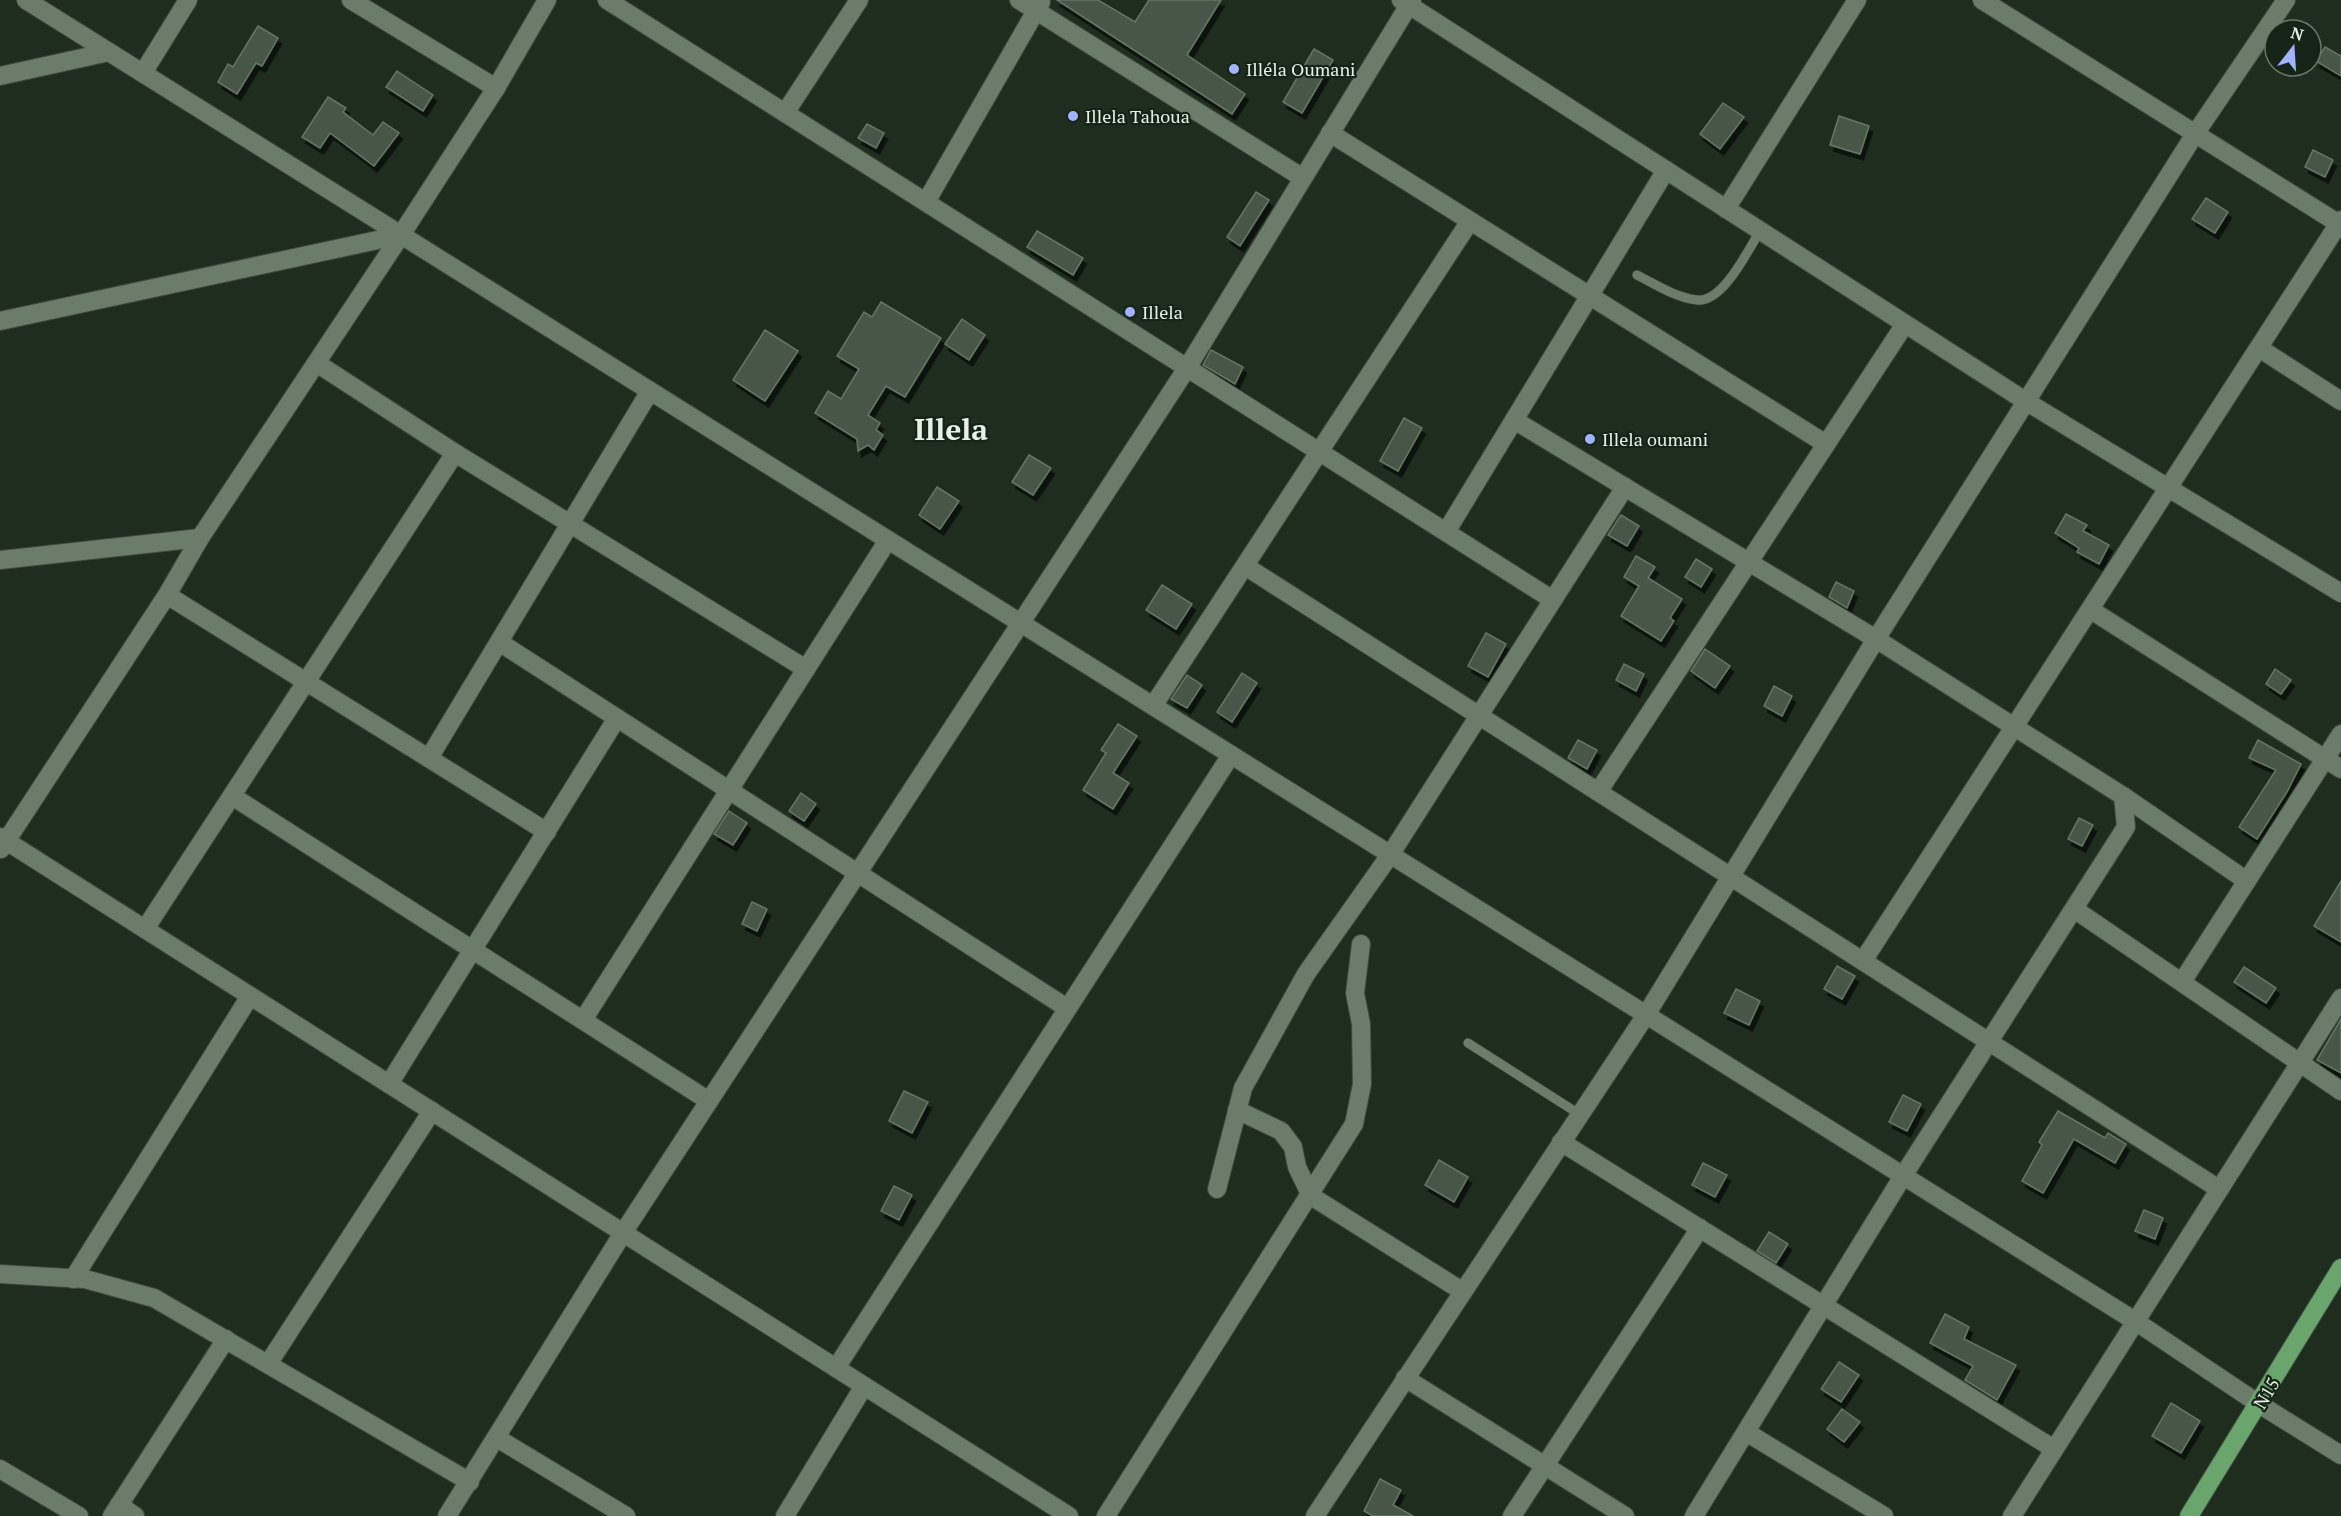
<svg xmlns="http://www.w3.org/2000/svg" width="2341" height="1516" viewBox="0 0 2341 1516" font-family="'PT Serif',serif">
<defs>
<filter id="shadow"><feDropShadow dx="3.5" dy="6" stdDeviation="0" flood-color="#0009"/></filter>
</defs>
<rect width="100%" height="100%" fill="#1f2d1f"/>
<g fill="#465646" stroke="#657665" stroke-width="1.5" filter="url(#shadow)">
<polygon points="1057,0 1098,0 1135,22 1149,0 1221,0 1187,55 1245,94 1232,114"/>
<polygon points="258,26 278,38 262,66 256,63 237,94 218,82 228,64 233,67"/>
<polygon points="2325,47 2341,56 2341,76 2316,61"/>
<polygon points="1314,49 1333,60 1302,113 1283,102"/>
<polygon points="397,71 433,95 423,111 386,87"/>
<polygon points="328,97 346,108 343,112 373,135 383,122 399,133 374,166 330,133 320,148 302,137"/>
<polygon points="1723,103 1744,117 1720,149 1700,134"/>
<polygon points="1839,116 1869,126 1860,154 1830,145"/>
<polygon points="867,124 884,133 876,148 858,138"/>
<polygon points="2313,150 2333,160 2325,177 2305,167"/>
<polygon points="1256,192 1269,200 1240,246 1227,237"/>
<polygon points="2206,198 2228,212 2215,233 2192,219"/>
<polygon points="1037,231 1083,258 1073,275 1027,247"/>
<polygon points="881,302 941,338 905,397 886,386 868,415 880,423 876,430 883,435 874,450 868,445 858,451 857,439 815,413 828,391 841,399 859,369 837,356 864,312 872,317"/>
<polygon points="962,319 985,335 969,360 945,344"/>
<polygon points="765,330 798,351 765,401 733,380"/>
<polygon points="1211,350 1243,367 1235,384 1203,365"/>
<polygon points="1404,418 1422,428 1398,471 1380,461"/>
<polygon points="1029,455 1051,468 1033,495 1012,482"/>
<polygon points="937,487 959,501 940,529 919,515"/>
<polygon points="2066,514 2087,525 2083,531 2109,545 2099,564 2077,552 2079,548 2055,533"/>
<polygon points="1621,515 1639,526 1627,546 1608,535"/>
<polygon points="1636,556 1655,567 1648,578 1682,599 1670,618 1674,621 1661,641 1621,616 1639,586 1624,577"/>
<polygon points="1696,559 1712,569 1701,587 1685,577"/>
<polygon points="1836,582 1854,591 1847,608 1829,597"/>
<polygon points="1162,585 1192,604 1176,629 1146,610"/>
<polygon points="1486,633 1506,644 1488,677 1468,666"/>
<polygon points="1705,649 1730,666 1715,688 1691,671"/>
<polygon points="1624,664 1644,674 1636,691 1616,680"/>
<polygon points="2275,669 2291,680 2281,694 2266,684"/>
<polygon points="1242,673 1257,683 1232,722 1217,712"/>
<polygon points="1187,675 1202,685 1187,708 1171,699"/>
<polygon points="1774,686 1792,696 1782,716 1764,706"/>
<polygon points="1118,724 1137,736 1113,773 1129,783 1113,809 1083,790 1106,753 1101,750"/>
<polygon points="1578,740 1597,750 1587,769 1568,758"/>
<polygon points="2258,740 2301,764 2287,792 2257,839 2239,827 2276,770 2249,758"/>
<polygon points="801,793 816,804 804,821 789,811"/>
<polygon points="729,811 747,823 733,845 714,834"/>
<polygon points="2079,818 2093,825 2082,846 2068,839"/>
<polygon points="2341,881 2341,942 2314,926"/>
<polygon points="752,902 767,909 757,931 742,924"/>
<polygon points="1837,966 1855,976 1842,999 1824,989"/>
<polygon points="2244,967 2276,988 2266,1003 2234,982"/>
<polygon points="1736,989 1760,1001 1749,1025 1724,1013"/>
<polygon points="2341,1019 2341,1073 2317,1060"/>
<polygon points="904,1091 928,1102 912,1133 889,1121"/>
<polygon points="1903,1095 1921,1104 1907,1131 1889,1122"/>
<polygon points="2058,1111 2105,1138 2108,1133 2126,1144 2115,1163 2074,1139 2043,1193 2022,1181 2042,1145 2039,1142"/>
<polygon points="1439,1160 1468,1177 1454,1202 1425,1185"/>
<polygon points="1703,1163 1727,1175 1715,1197 1692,1185"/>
<polygon points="894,1186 912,1195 899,1220 881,1211"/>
<polygon points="2144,1210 2163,1218 2155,1239 2135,1231"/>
<polygon points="1769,1232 1788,1244 1776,1263 1757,1251"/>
<polygon points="1945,1314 1969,1327 1964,1339 2016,1365 1997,1400 1965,1380 1973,1366 1930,1343"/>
<polygon points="1839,1362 1859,1375 1841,1402 1821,1389"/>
<polygon points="2171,1403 2200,1421 2181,1453 2152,1436"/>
<polygon points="1842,1409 1860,1422 1844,1442 1827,1429"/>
<polygon points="1380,1479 1401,1490 1393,1505 1413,1516 1373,1516 1364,1511"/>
</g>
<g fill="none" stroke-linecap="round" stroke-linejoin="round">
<defs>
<g id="lane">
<path d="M1637,275C1655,284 1676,298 1697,300C1723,303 1748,250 1760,231"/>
<polyline points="1468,1043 1579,1114"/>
</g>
<g id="street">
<polyline points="26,0 2135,1321 2259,1404 2341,1455"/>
<polyline points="351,0 496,88"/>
<polyline points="607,0 1553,600"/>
<polyline points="1019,0 1303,178"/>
<polyline points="1401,0 2027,402 2341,593"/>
<polyline points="1982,0 2341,225"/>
<polyline points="143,73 188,0"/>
<polyline points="0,76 109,52"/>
<polyline points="785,113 859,0"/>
<polyline points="1330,133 1826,444"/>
<polyline points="926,202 1041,2"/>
<polyline points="1726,209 1857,0"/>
<polyline points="0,321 401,235 496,88 547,0"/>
<polyline points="2259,348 2341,401"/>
<polyline points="318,364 455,453 806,669"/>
<polyline points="1514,420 1876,639 2123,796 2126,827 1903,1176 1694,1516"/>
<polyline points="1446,532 1666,170"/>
<polyline points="0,560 200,538"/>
<polyline points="1245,566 2219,1189"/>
<polyline points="167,595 547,832"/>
<polyline points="2091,610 2341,769"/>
<polyline points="499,642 1067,1008"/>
<polyline points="1153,706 1470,221"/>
<polyline points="429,758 650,391"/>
<polyline points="1598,792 1905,324"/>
<polyline points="232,796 709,1101"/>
<polyline points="2123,796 2247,881"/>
<polyline points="0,837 1069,1516"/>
<polyline points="1,849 167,595 200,538 401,235"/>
<polyline points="2074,909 2341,1091"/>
<polyline points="145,929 455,453"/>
<polyline points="1863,961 2341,220"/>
<polyline points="2182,982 2341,734"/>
<polyline points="583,1020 888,540"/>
<polyline points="389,1084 617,718"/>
<polyline points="1237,1110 1281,1131 1293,1147 1297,1167 1311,1196 1462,1291"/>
<polyline points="1561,1142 2054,1449"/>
<polyline points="1217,1189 1243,1088 1306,974 1390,855 1625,487"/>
<polyline points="0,1274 85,1279 154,1298 470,1482"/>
<polyline points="73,1279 250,996"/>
<polyline points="268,1364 432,1111"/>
<polyline points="836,1368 1231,755"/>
<polyline points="1405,1378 1625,1516"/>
<polyline points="1746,1432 1884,1516"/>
<polyline points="497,1438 626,1516"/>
<polyline points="0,1469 79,1516"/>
<polyline points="119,1505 135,1516"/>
<polyline points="112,1516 226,1339"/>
<polyline points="447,1516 623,1233 1187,368 1412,0"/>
<polyline points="785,1516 864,1386"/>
<polyline points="1106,1516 1354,1124 1362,1084 1361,1024 1355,993 1361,944"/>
<polyline points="1315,1516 1646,1015 1876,639 2195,134 2286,0"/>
<polyline points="1512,1516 1700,1228"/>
<polyline points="2012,1516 2341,998"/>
</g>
<polyline id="primary" points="2189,1516 2341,1268"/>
</defs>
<use href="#lane" stroke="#3e4a3e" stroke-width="10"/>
<use href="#street" stroke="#3e4a3e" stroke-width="20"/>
<use href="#primary" stroke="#3e4a3e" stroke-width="20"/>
<use href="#lane" stroke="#6b7c6b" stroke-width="9"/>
<use href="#street" stroke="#6b7c6b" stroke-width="18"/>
<use href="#primary" stroke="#69a56c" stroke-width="18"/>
</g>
<g fill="#a2b2fd" stroke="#152416" stroke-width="2">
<circle cx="1234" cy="69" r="6"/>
<circle cx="1073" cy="116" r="6"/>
<circle cx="1130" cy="312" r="6"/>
<circle cx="1590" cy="439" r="6"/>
</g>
<g text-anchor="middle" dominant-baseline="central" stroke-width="4.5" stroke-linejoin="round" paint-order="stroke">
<g font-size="18" fill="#e7f0e7" stroke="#152416" text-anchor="start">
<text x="1246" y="69">Illéla Oumani</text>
<text x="1085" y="116">Illela Tahoua</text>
<text x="1142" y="312">Illela</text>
<text x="1602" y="439">Illela oumani</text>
</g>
<g font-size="18" fill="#e7f0e7" stroke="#152416">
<text transform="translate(2266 1393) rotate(-59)">N15</text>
</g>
<g font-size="30" font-weight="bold" fill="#e7f0e7" stroke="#152416">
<text x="951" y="429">Illela</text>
</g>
</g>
<g transform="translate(2293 48) rotate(17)"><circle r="28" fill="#152416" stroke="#69766a" stroke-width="1.5"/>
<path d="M0-4.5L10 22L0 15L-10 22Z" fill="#a2b2fd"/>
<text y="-9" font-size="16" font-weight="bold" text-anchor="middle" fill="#e7f0e7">N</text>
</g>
</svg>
